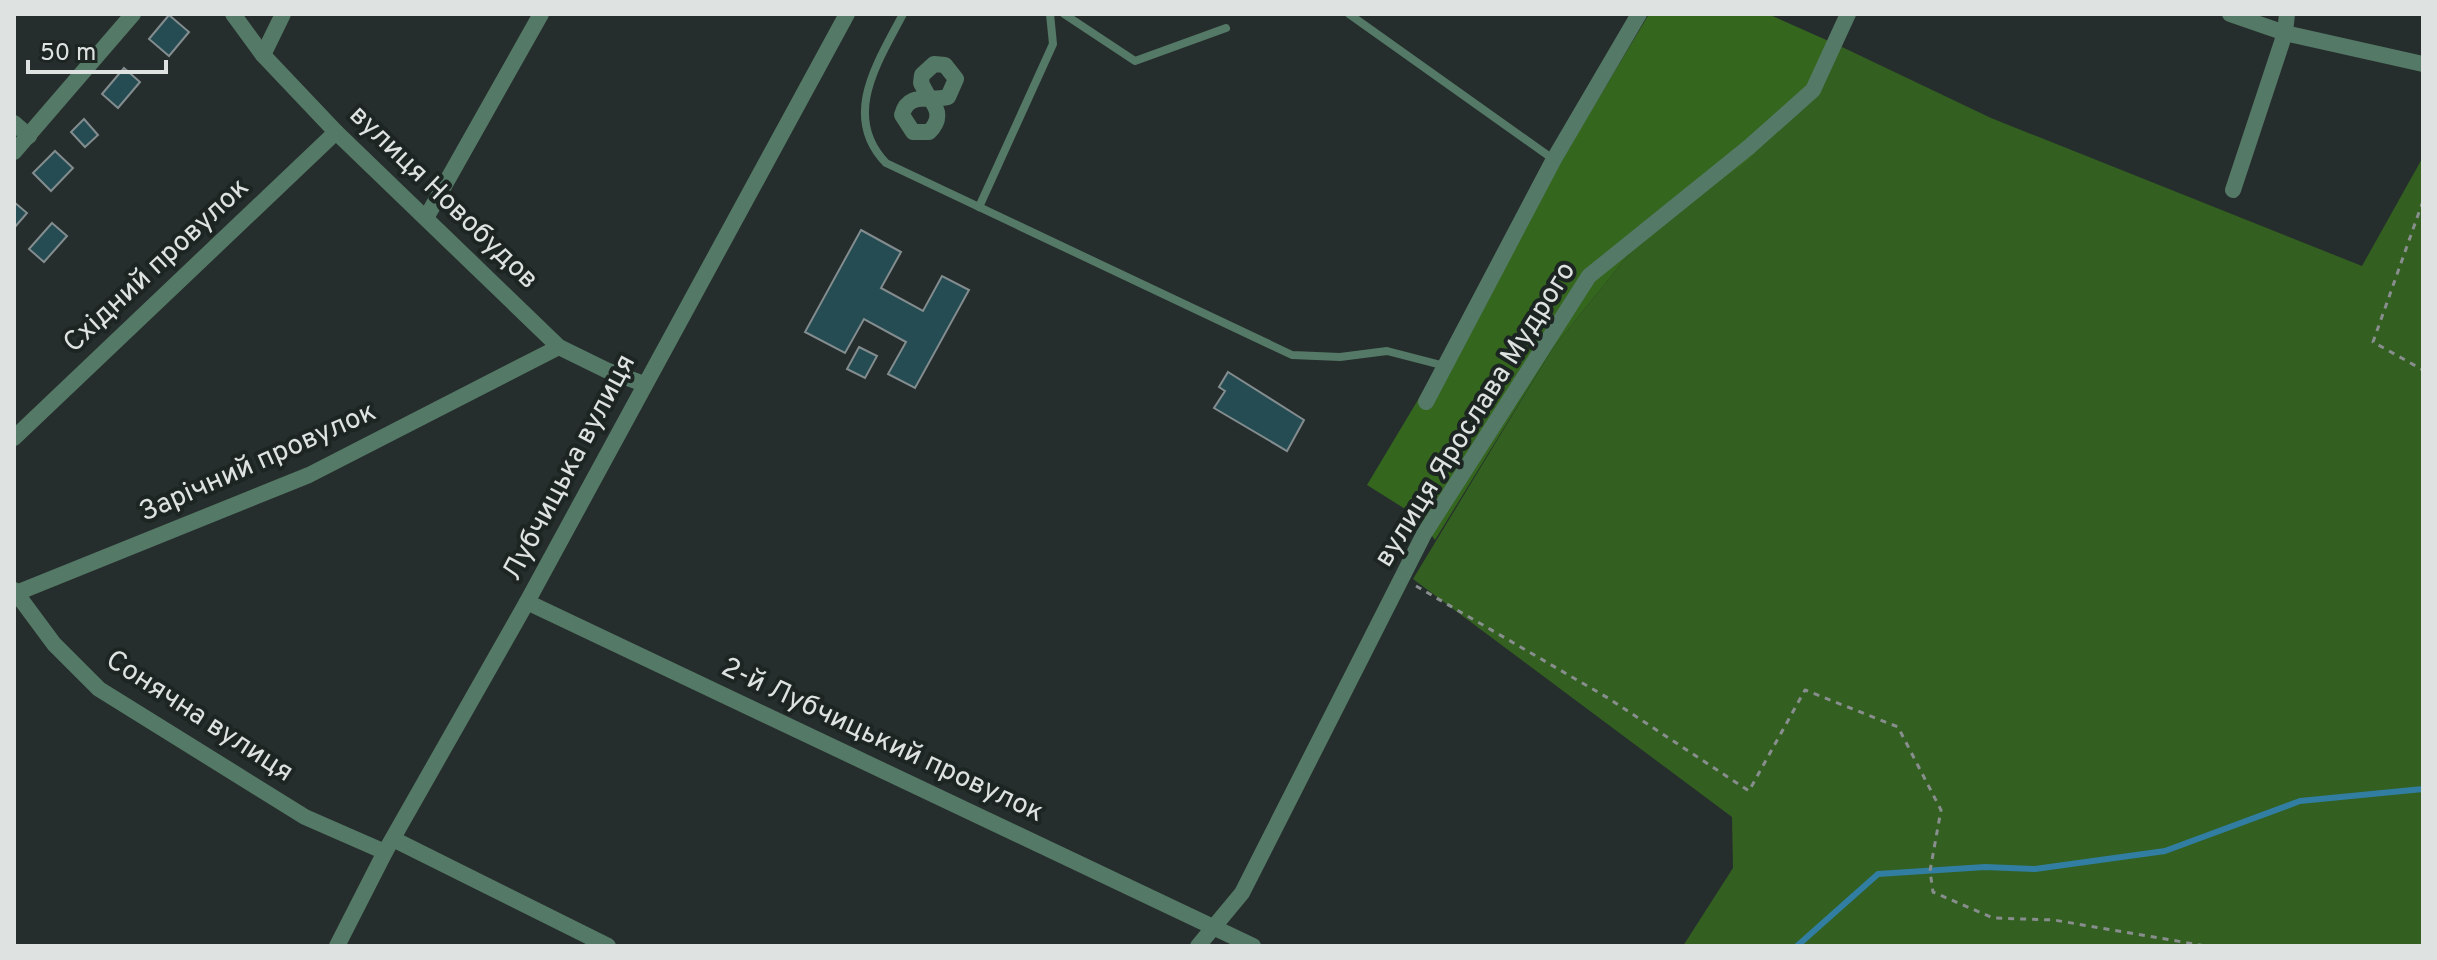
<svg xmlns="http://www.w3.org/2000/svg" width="2437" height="960" viewBox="0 0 2437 960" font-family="Overpass,sans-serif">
<rect width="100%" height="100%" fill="#262e2d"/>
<polygon fill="#335f20" points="1842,47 1991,118 2362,266 2423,157 2423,946 1683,946 1733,868 1732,817 1413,579 1553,348 1646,233 1769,133"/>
<polygon fill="#34661e" points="1649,14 1768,14 1842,47 1749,160 1646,233 1553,348 1435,540 1418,517 1367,485"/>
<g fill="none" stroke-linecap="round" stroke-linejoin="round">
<polyline stroke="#317ea2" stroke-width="6" points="1797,946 1878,874 1985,867 2035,869 2165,851 2300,801 2423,789"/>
</g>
<g fill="#244c52" stroke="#838c8e" stroke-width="2">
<polygon points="169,15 189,32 169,56 149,39"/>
<polygon points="124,68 140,82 118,108 102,94"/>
<polygon points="84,119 98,135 85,147 71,132"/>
<polygon points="55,151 73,168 51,191 33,173"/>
<polygon points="14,202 27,213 14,228"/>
<polygon points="52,223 67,236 44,262 29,249"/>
<polygon points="861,230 901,252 881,288 923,311 942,276 969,290 915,388 888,374 906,342 864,319 845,353 805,332"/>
<polygon points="859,347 877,356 865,378 847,369"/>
<polygon points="1228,372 1304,420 1287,451 1214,408 1225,391 1219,387"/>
</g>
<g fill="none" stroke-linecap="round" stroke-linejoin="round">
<g stroke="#888e8d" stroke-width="3" stroke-dasharray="6 6" stroke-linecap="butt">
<polyline points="2423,201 2373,342 2423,370"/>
<polyline points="1416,586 1608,698 1749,791 1805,690 1898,727 1941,810 1930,871 1933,892 1993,918 2054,920 2206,946"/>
</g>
<g stroke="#547966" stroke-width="8">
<path d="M903,14C878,62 841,116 886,163L1292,355L1340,357L1387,351L1445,366"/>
<polyline points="1064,14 1135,61 1226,28"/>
<polyline points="1349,14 1553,159"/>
<polyline points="979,207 1053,44 1050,14"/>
</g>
<g stroke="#547966" stroke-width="16">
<polyline points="233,14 263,55 336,132 559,347 606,370 644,384"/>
<polyline points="2230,14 2285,33 2423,64"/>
<polyline points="263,55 283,14"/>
<path d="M928,96L921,83L922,75L934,64L945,65L956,79L948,97C929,102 908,91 902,115L913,132H929C940,121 940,111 930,99"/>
<polyline points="14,123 29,136"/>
<polyline points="14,152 133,14"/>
<polyline points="2233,190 2285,33 2287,14"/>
<polyline points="426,218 541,14"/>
<polyline points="1426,402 1554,159 1639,14"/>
<polyline points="14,438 336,132"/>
<polyline points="14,590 54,644 99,689 305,817 385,852"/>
<polyline points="14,594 309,475 559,347"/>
<polyline points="527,602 1253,946"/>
<polyline points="393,839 608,946"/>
<polyline points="337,946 385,852 527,602 847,14"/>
<polyline points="1198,946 1242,893 1424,534 1589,276 1749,147 1813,90 1848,14"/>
</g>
</g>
<g text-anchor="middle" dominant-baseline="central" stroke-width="8" stroke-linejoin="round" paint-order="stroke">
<g font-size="28" fill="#dee3e2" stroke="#1d2523">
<text transform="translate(443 198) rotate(44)">вулиця Новобудов</text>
<text transform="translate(157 266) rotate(-43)">Східний провулок</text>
<text transform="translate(1476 415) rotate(-58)">вулиця Ярослава Мудрого</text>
<text transform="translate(258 463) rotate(-24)">Зарічний провулок</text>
<text transform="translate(570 468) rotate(-62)">Лубчицька вулиця</text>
<text transform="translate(199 717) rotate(33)">Сонячна вулиця</text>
<text transform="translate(882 741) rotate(25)">2-й Лубчицький провулок</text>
</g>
</g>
<rect width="2437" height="960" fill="none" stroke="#dee3e2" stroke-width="32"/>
<path d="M28 60v12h138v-12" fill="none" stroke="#dee3e2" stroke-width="4"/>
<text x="40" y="60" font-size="24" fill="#dee3e2" stroke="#1d2523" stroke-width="6" paint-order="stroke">50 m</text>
</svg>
